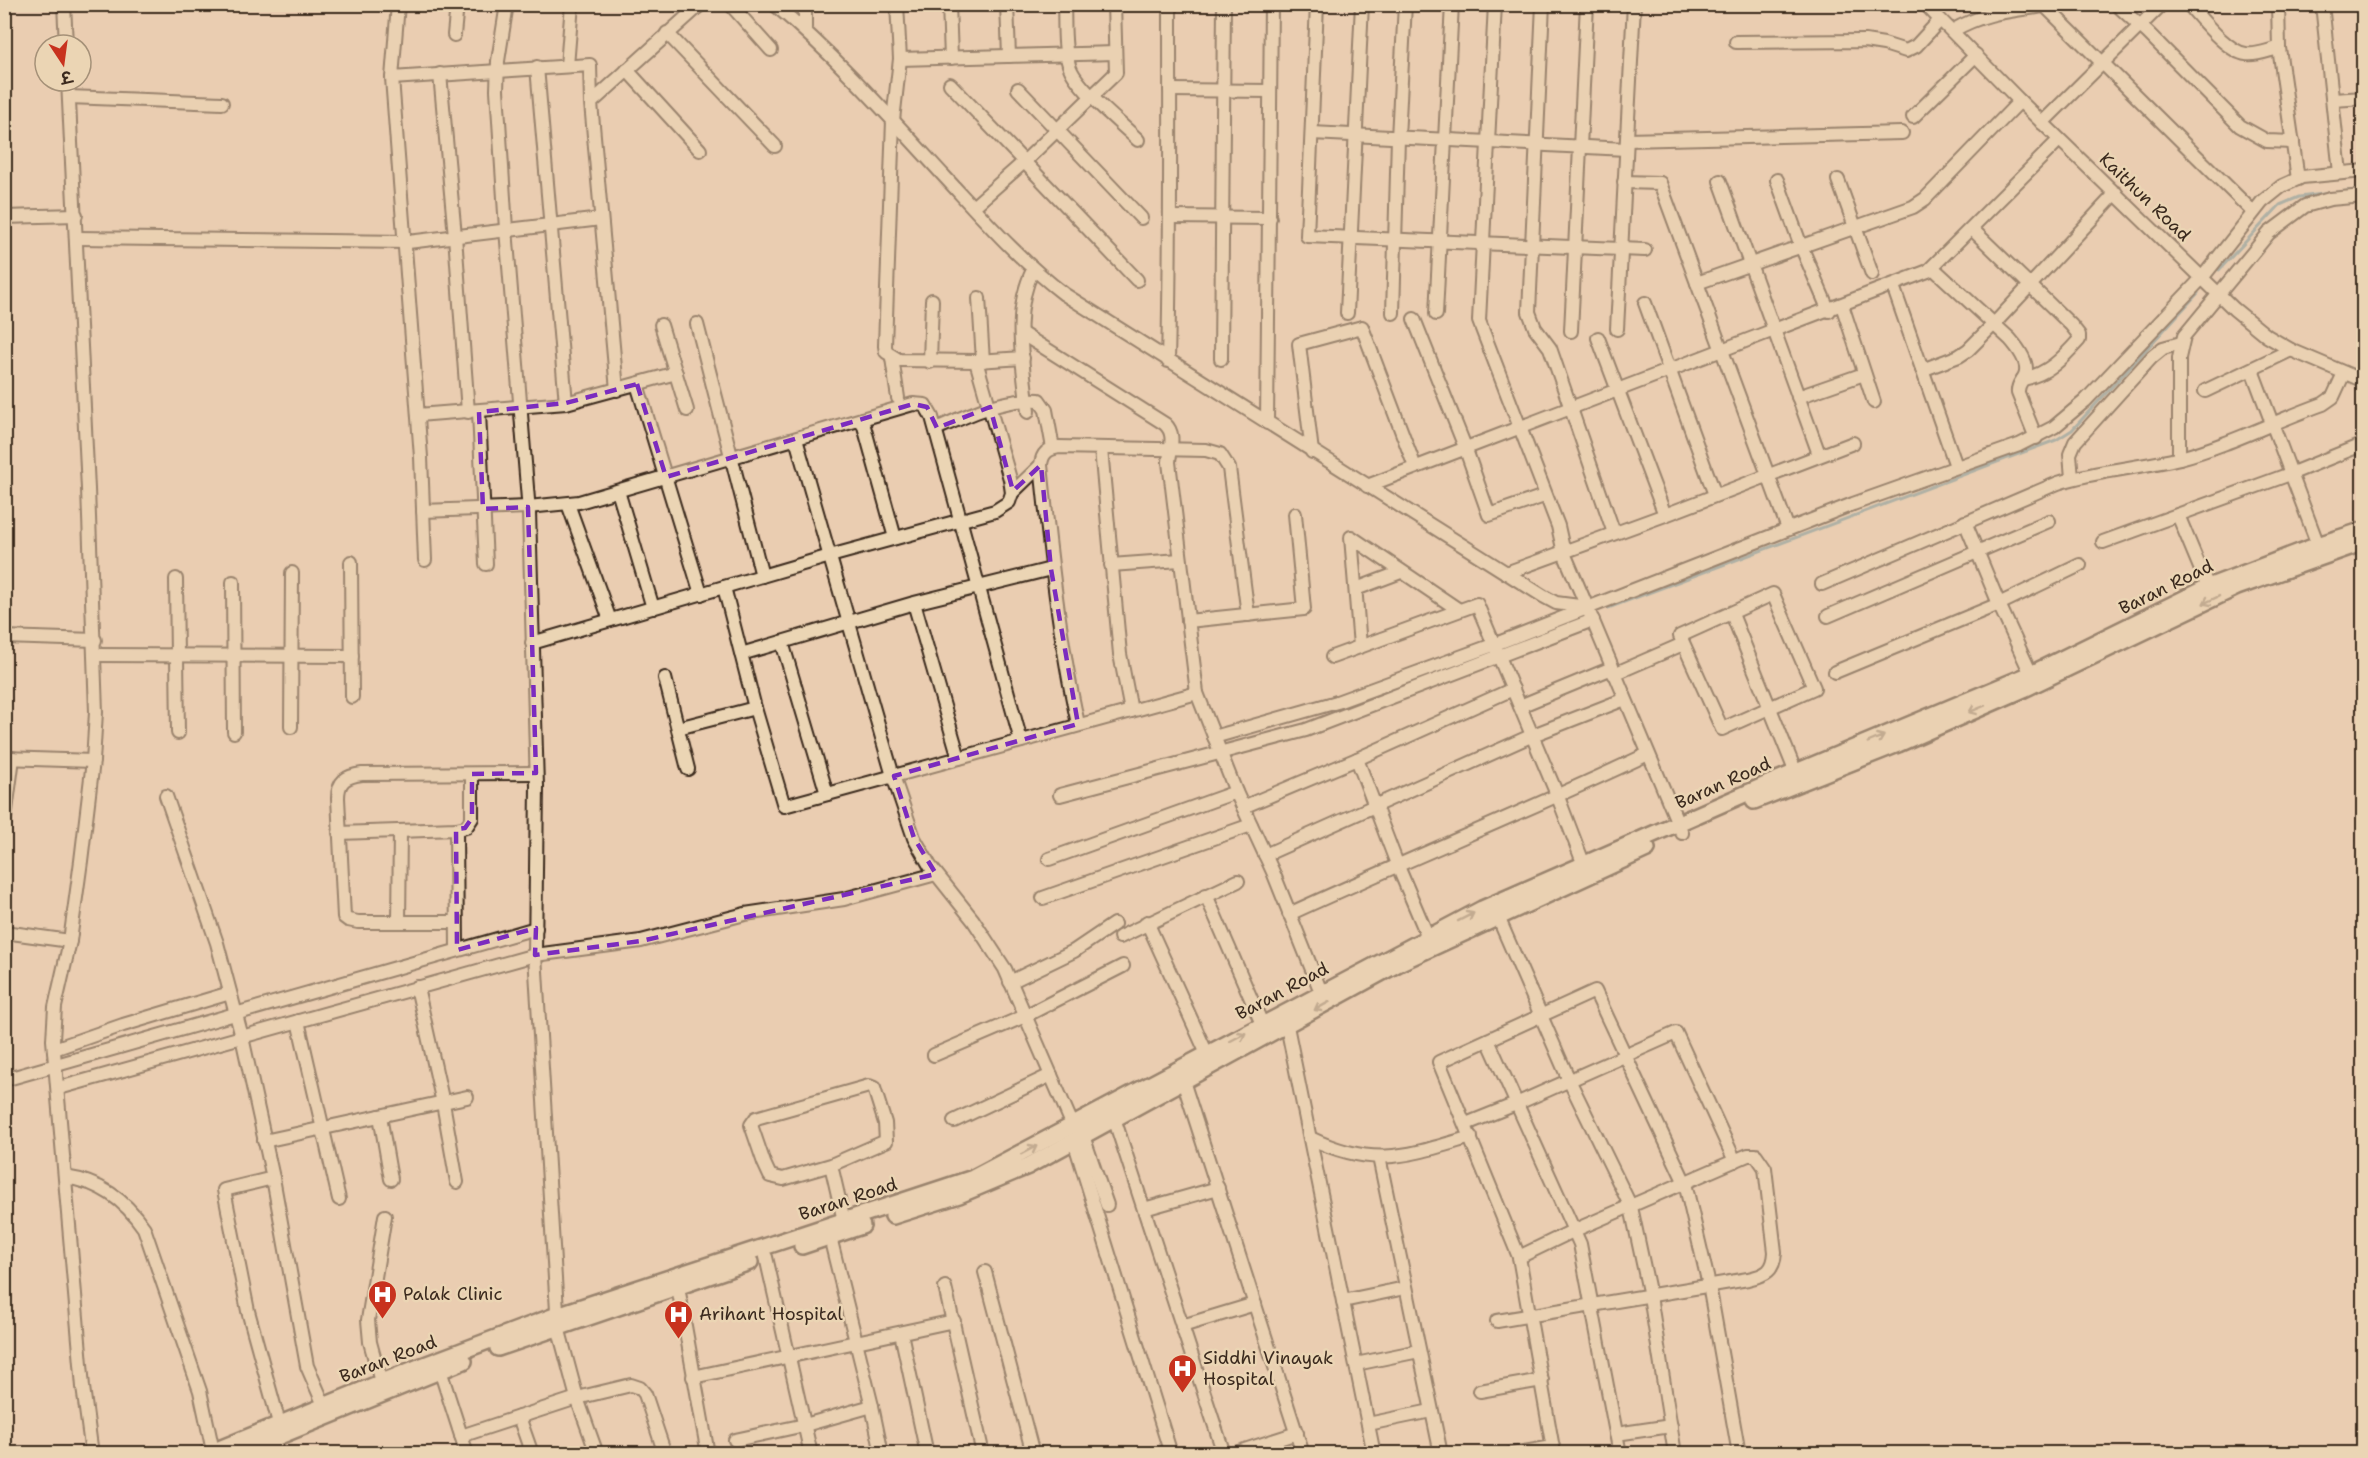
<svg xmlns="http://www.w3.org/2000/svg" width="2368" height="1458" viewBox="0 0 2368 1458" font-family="'Shantell Sans','Playpen Sans Deva',sans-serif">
<rect width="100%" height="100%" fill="#eacdb1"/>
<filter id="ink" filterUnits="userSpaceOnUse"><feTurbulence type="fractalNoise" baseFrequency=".0167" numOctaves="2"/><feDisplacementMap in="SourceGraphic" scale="12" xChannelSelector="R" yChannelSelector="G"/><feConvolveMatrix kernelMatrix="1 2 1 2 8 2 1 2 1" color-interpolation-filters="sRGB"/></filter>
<g filter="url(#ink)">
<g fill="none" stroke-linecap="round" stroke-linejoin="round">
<g stroke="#698d97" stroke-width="3">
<polyline points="2219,270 2280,205 2299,197 2364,189"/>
<polyline points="1608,608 2056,440 2072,430 2198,293"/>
</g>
<defs>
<g id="minor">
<polyline points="64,4 66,45"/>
<polyline points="398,4 392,78 590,65 591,103"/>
<polyline points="507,4 498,61 497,90 506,229 529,512 537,786 535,955 558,1327 577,1398 597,1454"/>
<polyline points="730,4 771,50"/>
<path d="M774,4C836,56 890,117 944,176C982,217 1019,260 1064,294L1543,596L1556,603L1587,607L1682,833"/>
<polyline points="949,4 951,58"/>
<polyline points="1007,4 1009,56"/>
<path d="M1064,4C1065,24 1063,46 1069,65C1075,87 1121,123 1138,140"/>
<polyline points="1317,4 1307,236 1645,250"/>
<polyline points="1495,4 1479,321 1558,526 1564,553 1587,607"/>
<polyline points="1543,4 1529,312 1535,328 1550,348 1614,533"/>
<polyline points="1925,4 2020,101 2234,309 2267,336 2291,350 2364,381"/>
<polyline points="2116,4 2148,33 2240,126 2267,141 2293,142"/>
<path d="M2188,4C2201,18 2227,52 2246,54C2256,56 2269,50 2279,48"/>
<polyline points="2278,4 2279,48 2298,179"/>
<polyline points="2322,4 2340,173"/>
<polyline points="2045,6 2253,212"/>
<polyline points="805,30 805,4"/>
<path d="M1952,31C1986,11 2013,11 2050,5"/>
<polyline points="667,33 775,146"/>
<polyline points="454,35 457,4"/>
<polyline points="1736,42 1865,41 1884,44 1906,51 1916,46 1940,20"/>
<polyline points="900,59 1115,53"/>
<polyline points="567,66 572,4"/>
<polyline points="537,67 566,403"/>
<polyline points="627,70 700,150"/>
<polyline points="440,74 455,236 468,412"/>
<polyline points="392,78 421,457 425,560"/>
<polyline points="68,81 88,489 96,712 93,761 81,861 70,941 55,1007 53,1040 83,1387 92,1454"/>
<polyline points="950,84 1137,280"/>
<polyline points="1018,89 1141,218"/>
<polyline points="1170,90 1270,91"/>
<polyline points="69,97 222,103"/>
<polyline points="2333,100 2364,98"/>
<polyline points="1913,117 1976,55"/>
<polyline points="2042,123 2162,4"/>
<polyline points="1312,133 1626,149"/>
<polyline points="1627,140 1902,133"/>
<polyline points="1777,180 1801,246 1829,311"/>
<polyline points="1838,180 1872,274"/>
<polyline points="1720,181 1819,454"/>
<polyline points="1624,182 1660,183 1788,529"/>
<polyline points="973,207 1024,162 1116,73 1114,4"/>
<polyline points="4,217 76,215"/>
<polyline points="1171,217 1270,218"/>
<path d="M1972,229L2071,325L2079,335V340C2062,359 2048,374 2023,379"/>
<polyline points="77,238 408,242 601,219"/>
<path d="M1933,268L2010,339C2017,347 2030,363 2025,375C2022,382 2017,384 2018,393L2036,438"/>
<polyline points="1697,283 1913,207 1925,199 2020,101"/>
<polyline points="1893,286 1956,466"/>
<polyline points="979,298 983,361"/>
<polyline points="1645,303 1715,495"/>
<polyline points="1842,305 1874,402"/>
<polyline points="1347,313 1362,4"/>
<polyline points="1393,313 1398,138 1405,4"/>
<polyline points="1436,314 1452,4"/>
<polyline points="1414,319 1465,447 1489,515 1544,496"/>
<polyline points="697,324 762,576"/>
<polyline points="661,325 687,410"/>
<polyline points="1617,329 1634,4"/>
<polyline points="1571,331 1587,4"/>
<path d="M1021,333L1165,424C1176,434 1170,448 1169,462L1197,693L1236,792L1273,872L1321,992"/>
<polyline points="1598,338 1665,515"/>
<polyline points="892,358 898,398"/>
<polyline points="1221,359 1224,4"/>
<polyline points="977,361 1023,358"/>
<path d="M1168,361C1171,242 1170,123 1170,4"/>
<polyline points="930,362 932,300"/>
<polyline points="1922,370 1959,356 1968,350 1994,324 2116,193"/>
<polyline points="2252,370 2318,545"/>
<polyline points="637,384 701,594"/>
<polyline points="617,390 591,103 701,4"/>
<polyline points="2205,391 2291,350"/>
<polyline points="1798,397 1864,374"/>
<polyline points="479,412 486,564"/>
<path d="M1028,412C1024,365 1011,314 1033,270"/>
<polyline points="418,415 566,403 676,373"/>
<polyline points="862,419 895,538"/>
<polyline points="1267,423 1271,4"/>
<path d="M936,429C968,415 1003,398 1039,400L1046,410L1053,448"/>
<polyline points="796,439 893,776 914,838 930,866 973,920 1005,969 1073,1126"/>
<polyline points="1101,449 1120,654 1131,711"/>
<polyline points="1312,452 1299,344 1362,327 1415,467"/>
<polyline points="2179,458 2179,358 2184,336 2269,233 2305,206 2330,199 2364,196"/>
<polyline points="2072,478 2070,454 2075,442 2152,357 2163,348 2181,343"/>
<polyline points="1367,486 1928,271 2059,140"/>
<polyline points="618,491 653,608"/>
<polyline points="1012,493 1041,465"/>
<polyline points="568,504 610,620"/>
<polyline points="423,511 528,507 579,502 913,404 925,405 932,417 1021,741"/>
<polyline points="2178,515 2208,587"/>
<polyline points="1965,522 1999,604 2031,674"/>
<polyline points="2103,542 2290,474 2364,444"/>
<polyline points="351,562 352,697"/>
<polyline points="1111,565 1180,560"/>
<polyline points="1506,573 1665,515 1853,443"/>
<polyline points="176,579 178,733"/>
<polyline points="233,582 234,732"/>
<path d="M1822,584L2058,483C2097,470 2140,468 2180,458C2229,445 2275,421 2323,404L2333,397L2344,373"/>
<polyline points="724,587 755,708 784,806 1197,693"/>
<polyline points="1356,589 1401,572"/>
<polygon points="1773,594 1814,688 1722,729 1680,636"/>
<polyline points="914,603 959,758"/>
<polyline points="1732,614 1796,773"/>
<polyline points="1828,616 2049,521"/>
<polyline points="1188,621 1304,609 1295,514"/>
<polyline points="4,637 95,640"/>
<polyline points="782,642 827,794"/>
<polyline points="532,643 830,556 995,511 1009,502 1012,493 1010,479 976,361 899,360 886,352 885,346 893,120 900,59 897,4"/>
<polyline points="1360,646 1351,537 1459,610"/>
<polyline points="741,654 914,603 1051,569"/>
<polyline points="95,655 352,656"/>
<polyline points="1332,657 1477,604 1558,797 1584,865"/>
<polyline points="1835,672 1999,604 2080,565"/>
<polyline points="1614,674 1683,644"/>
<polyline points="665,678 688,769"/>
<polyline points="1520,706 1612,668"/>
<path d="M1078,724C1059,638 1050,552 1041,465C1042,453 1048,449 1059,447L1206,450L1220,454L1229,468L1248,615"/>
<polyline points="291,727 292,573"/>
<polyline points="678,728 755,708"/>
<polyline points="1214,737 1337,702 1493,645 1853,504 2019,445 2054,427 2085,401 2202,278 2262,202 2282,186 2302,177 2364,171"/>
<polyline points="4,758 93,761"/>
<polyline points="1357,759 1513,689"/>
<polyline points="1060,795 1306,730 1593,620"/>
<polyline points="166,796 217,943 242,1037 273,1178 307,1366 324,1405"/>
<polyline points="1243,807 1357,759 1397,864 1428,937"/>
<polyline points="4,826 13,758"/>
<polyline points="456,829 457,950"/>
<polyline points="339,833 456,829 466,827 472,818 472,774"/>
<polyline points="1265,855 1533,735 1625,699"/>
<polyline points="1049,859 1236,792"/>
<polyline points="1206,895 1262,1024"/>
<polyline points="1043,898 1251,825"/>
<path d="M1289,914C1408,859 1530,810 1648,754"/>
<polyline points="1498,917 1569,1080 1631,1207 1650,1296 1675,1454"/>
<polyline points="399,922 400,831"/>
<path d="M456,922H358L348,920L344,917L338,798C338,781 346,776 362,774L536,773"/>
<polyline points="1147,922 1207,1054"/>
<polyline points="4,932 70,941"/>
<polyline points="1120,937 1238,881"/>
<polyline points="1010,982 1074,951 1114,924"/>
<polyline points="417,987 443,1103 457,1182"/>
<polyline points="298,1021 339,1199"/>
<polyline points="1287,1026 1374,1454"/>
<polyline points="1488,1040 1580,1244 1620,1454"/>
<polyline points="54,1049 123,1025 230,993"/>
<polyline points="934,1055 1025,1016 1123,966"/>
<polyline points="4,1080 536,928"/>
<polyline points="1183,1081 1303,1454"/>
<polyline points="59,1088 535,955 641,941 745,914 844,899 936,874"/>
<polyline points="380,1116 391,1179"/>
<polyline points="1114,1118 1224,1454"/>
<polyline points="954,1121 1051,1075"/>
<polyline points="1466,1124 1516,1104 1676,1033 1735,1161"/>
<polyline points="1083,1136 1107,1205"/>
<path d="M1310,1138C1375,1169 1406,1156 1471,1137"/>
<polyline points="264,1141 467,1097"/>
<polyline points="1074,1141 1171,1454"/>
<polyline points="1379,1157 1441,1454"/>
<polyline points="831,1165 886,1141 885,1123 874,1088 869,1086 756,1118 751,1125 764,1163 770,1176 783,1179 831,1165 844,1221"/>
<path d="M65,1177C100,1182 124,1199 144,1228L200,1391L213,1451"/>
<polyline points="273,1178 224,1190 248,1311 279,1423"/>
<polyline points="1144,1209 1218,1188"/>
<polyline points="830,1237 872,1406 882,1454"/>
<polyline points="766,1257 811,1454"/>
<polyline points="985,1272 1033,1454"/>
<polyline points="678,1287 708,1454"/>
<polyline points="945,1287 983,1454"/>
<polyline points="1343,1301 1405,1288"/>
<path d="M1497,1321L1748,1279C1766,1275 1774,1271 1775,1252L1765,1168L1756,1155H1748L1575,1230L1519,1257"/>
<polyline points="1182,1326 1255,1304"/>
<polyline points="901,1333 927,1454"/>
<polyline points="1356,1364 1419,1351"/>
<polyline points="440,1370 467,1454"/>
<polyline points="693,1377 954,1321"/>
<polyline points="381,1382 370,1342 368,1320 385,1216"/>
<polyline points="1480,1391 1542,1380"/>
<polyline points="519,1417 532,1454"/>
<polyline points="1368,1424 1431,1411"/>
<polyline points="1616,1434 1671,1426"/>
<polyline points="461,1436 577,1398 631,1385 640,1388 645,1394 665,1454"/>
<polyline points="273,1439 277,1454"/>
<polyline points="735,1440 805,1425 872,1406"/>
<polyline points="1232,1454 1297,1433"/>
<polyline points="1511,1454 1553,1447"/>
<polyline points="1554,1454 1519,1257 1439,1062 1595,991 1685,1183 1709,1285 1739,1454"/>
</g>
<g id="major">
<polyline points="1754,801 1898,744 2024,689 2237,587 2364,542"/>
<polyline points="893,1216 959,1195 1028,1166 1401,962 1647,849"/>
<polyline points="802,1246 862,1226"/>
<polyline points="498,1348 750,1262"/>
<polyline points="207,1454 419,1367 557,1315 973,1178 1482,909 1770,783 2031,674 2208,587 2318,545 2364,530"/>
<polyline points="235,1454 464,1361"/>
</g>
</defs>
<use href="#minor" stroke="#3b2a1e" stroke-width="16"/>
<use href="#major" stroke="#3b2a1e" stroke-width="20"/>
<use href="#minor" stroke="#ebd5b4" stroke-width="12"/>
<use href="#major" stroke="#ebd5b4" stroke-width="15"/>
</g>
<defs><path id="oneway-shaft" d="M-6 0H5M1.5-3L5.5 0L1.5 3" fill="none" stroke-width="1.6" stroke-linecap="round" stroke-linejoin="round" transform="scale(1.5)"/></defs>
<g stroke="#938069">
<use href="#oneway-shaft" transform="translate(2211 600) rotate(154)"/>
<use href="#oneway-shaft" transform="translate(1977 709) rotate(157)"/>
<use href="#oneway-shaft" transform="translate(1876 739) rotate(-23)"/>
<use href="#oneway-shaft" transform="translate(1466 917) rotate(-27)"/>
<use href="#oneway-shaft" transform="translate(1322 1006) rotate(151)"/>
<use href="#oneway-shaft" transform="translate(1238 1037) rotate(-28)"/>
<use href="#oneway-shaft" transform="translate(1029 1150) rotate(-28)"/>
</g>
</g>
<path d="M0 0H2368V1458H0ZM637,384L666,477L913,404L927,407L937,428L990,407L1013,491L1041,465L1051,569L1078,724L894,776L914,838L936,874L641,941L535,955L536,928L457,950L456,829L465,828L472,818V774L536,773L528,507L483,509L479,412L566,403Z" fill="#eacdb1" fill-opacity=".55" fill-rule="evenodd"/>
<path fill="none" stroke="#7b2cbf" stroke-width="4.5" stroke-dasharray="12 8" stroke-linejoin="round" d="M637,384L666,477L913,404L927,407L937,428L990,407L1013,491L1041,465L1051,569L1078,724L894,776L914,838L936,874L641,941L535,955L536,928L457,950L456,829L465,828L472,818V774L536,773L528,507L483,509L479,412L566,403Z"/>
<defs>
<symbol id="hospital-pin" viewBox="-11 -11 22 30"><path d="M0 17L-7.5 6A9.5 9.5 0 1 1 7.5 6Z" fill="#c8321e" stroke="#ebd5b4"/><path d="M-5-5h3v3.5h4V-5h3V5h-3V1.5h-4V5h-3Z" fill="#fff"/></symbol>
</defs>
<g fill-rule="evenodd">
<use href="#hospital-pin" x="366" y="1278" width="33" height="45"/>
<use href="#hospital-pin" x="662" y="1298" width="33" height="45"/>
<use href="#hospital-pin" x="1166" y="1352" width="33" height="45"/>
</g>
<g text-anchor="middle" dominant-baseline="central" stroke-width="5" stroke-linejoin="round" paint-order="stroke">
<g font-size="18" fill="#3b2a1e" stroke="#ebd5b4">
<text transform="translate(2145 197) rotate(44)">Kaithun Road</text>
<text transform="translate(2166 587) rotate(-26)">Baran Road</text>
<text transform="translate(1723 783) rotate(-24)">Baran Road</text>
<text transform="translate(1282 991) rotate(-28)">Baran Road</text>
<text transform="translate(848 1199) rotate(-18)">Baran Road</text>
<text transform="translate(388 1359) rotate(-21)">Baran Road</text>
</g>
<g font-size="18" fill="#3b2a1e" stroke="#ebd5b4" text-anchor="start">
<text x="403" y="1294">Palak Clinic</text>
<text x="699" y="1314">Arihant Hospital</text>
<text x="1203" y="1358">Siddhi Vinayak<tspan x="1203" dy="21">Hospital</tspan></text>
</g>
</g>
<rect width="2368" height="1458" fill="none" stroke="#ebd5b4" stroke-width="24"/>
<rect x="12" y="12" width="2344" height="1434" fill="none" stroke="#3b2a1e" stroke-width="2" filter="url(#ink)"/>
<g transform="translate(63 63) rotate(167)"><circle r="28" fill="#ebd5b4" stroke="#a59178" stroke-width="1.5"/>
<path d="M0-4.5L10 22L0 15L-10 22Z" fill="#c8321e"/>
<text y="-9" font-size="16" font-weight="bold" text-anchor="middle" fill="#3b2a1e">उ</text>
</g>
</svg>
